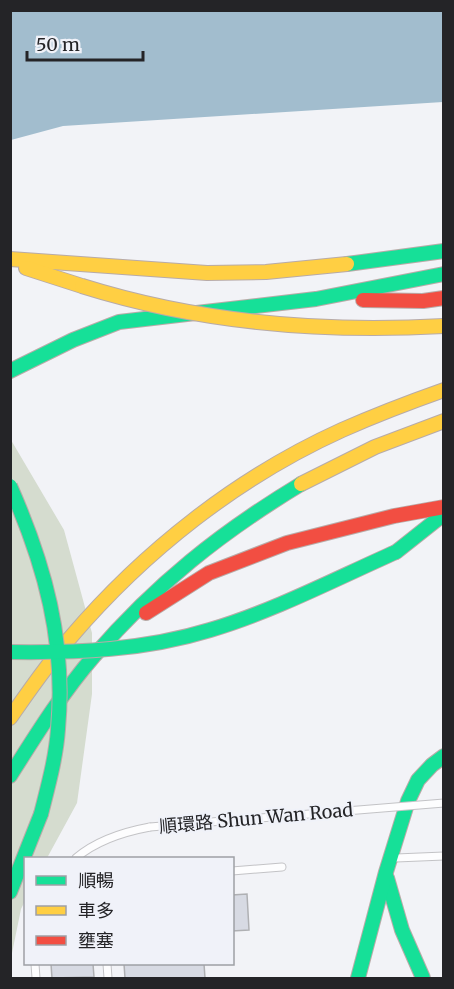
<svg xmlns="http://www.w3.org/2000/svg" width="454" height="989" viewBox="0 0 454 989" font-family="Merriweather,'Noto Sans TC',serif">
<rect width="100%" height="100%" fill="#f2f3f7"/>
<polygon fill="#d5dccf" points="11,440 64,530 92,633 92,694 77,803 47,858 26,858 25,901 21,909 11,958"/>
<polygon fill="#a2bdce" points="11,10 443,11 443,102 63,126 11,140"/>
<g fill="#d7dae3" stroke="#afb0b3" stroke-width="1.5">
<polygon points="247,894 249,930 232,931 232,895"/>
<polygon points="51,964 93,964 94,977 52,978"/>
<polygon points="124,964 204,964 205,978 125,978"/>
</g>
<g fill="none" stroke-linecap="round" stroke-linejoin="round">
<defs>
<g id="lane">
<path d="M76,858C97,840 123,832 150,827"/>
<polyline points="396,858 444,856"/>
<polyline points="232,871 282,867"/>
<polyline points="35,964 36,978"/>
<polyline points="107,964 108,978"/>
</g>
<g id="fast">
<polyline points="347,264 444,251"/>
<polyline points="10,371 73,340 119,322 316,299 444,274"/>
<polyline points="396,552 444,514"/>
<path d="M10,776C36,735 62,693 94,656C156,584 220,533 301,484"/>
<polyline points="387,878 402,930 423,978"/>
<polyline points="10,892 41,814"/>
<polyline points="358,978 386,872 408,801 418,780 432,765 444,756"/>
</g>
<g id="slow">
<polyline points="10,259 207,273 266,272 347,264"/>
<polyline points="26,268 82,286"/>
<polyline points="301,484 375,447 444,421"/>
<path d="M10,718C29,691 48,663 70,638C144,551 238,477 342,430C376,415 410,402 444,390"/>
</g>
<g id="jam">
<polyline points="363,300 423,301 444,298"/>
<polyline points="146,613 209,573 287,543 394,516 444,507"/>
</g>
</defs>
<use href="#lane" stroke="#c3c3c6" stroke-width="9"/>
<use href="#fast" stroke="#b8aba8" stroke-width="16"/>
<use href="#slow" stroke="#b8aba8" stroke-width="16"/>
<use href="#jam" stroke="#b8aba8" stroke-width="16"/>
<use href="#lane" stroke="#fdfdfe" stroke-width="7"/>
<use href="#fast" stroke="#16e098" stroke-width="14"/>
<use href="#slow" stroke="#ffcf43" stroke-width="14"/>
<use href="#jam" stroke="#f24e42" stroke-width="14"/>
<defs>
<polyline id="lane-bridge" points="150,827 444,803"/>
<g id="fast-bridge">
<path d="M10,486C45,565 66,642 58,729C56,758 48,786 41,814"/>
<path d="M10,652C77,653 145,650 210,630C274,611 335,579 396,552"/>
</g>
<path id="slow-bridge" d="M82,286C200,323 321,333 444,326"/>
</defs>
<use href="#lane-bridge" stroke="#c3c3c6" stroke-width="9" stroke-linecap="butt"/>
<use href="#fast-bridge" stroke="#b8aba8" stroke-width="16" stroke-linecap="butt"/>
<use href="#slow-bridge" stroke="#b8aba8" stroke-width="16" stroke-linecap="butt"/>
<use href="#lane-bridge" stroke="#fdfdfe" stroke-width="7"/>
<use href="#fast-bridge" stroke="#16e098" stroke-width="14"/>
<use href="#slow-bridge" stroke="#ffcf43" stroke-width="14"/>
</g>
<g text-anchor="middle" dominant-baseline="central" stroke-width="4.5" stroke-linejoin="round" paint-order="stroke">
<g font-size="18" fill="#242427" stroke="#f0f2f9">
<text transform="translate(256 818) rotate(-5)">順環路 Shun Wan Road</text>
</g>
</g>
<rect width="454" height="989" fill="none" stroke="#242427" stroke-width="24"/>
<rect x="24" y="857" width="210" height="108" fill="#f0f2f9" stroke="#9ea0a5" stroke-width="1.5"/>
<rect x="36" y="876" width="30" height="9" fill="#16e098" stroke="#9ea0a5" stroke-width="1.5"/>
<text x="78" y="887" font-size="18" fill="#242427">順暢</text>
<rect x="36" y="906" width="30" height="9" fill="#ffcf43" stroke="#9ea0a5" stroke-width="1.5"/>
<text x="78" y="917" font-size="18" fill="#242427">車多</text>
<rect x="36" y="936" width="30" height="9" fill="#f24e42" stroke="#9ea0a5" stroke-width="1.5"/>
<text x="78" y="947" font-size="18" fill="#242427">壅塞</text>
<path d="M27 51v9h116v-9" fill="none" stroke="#242427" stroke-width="3"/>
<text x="36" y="51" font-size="18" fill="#242427" stroke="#f0f2f9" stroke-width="4.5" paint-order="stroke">50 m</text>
</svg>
